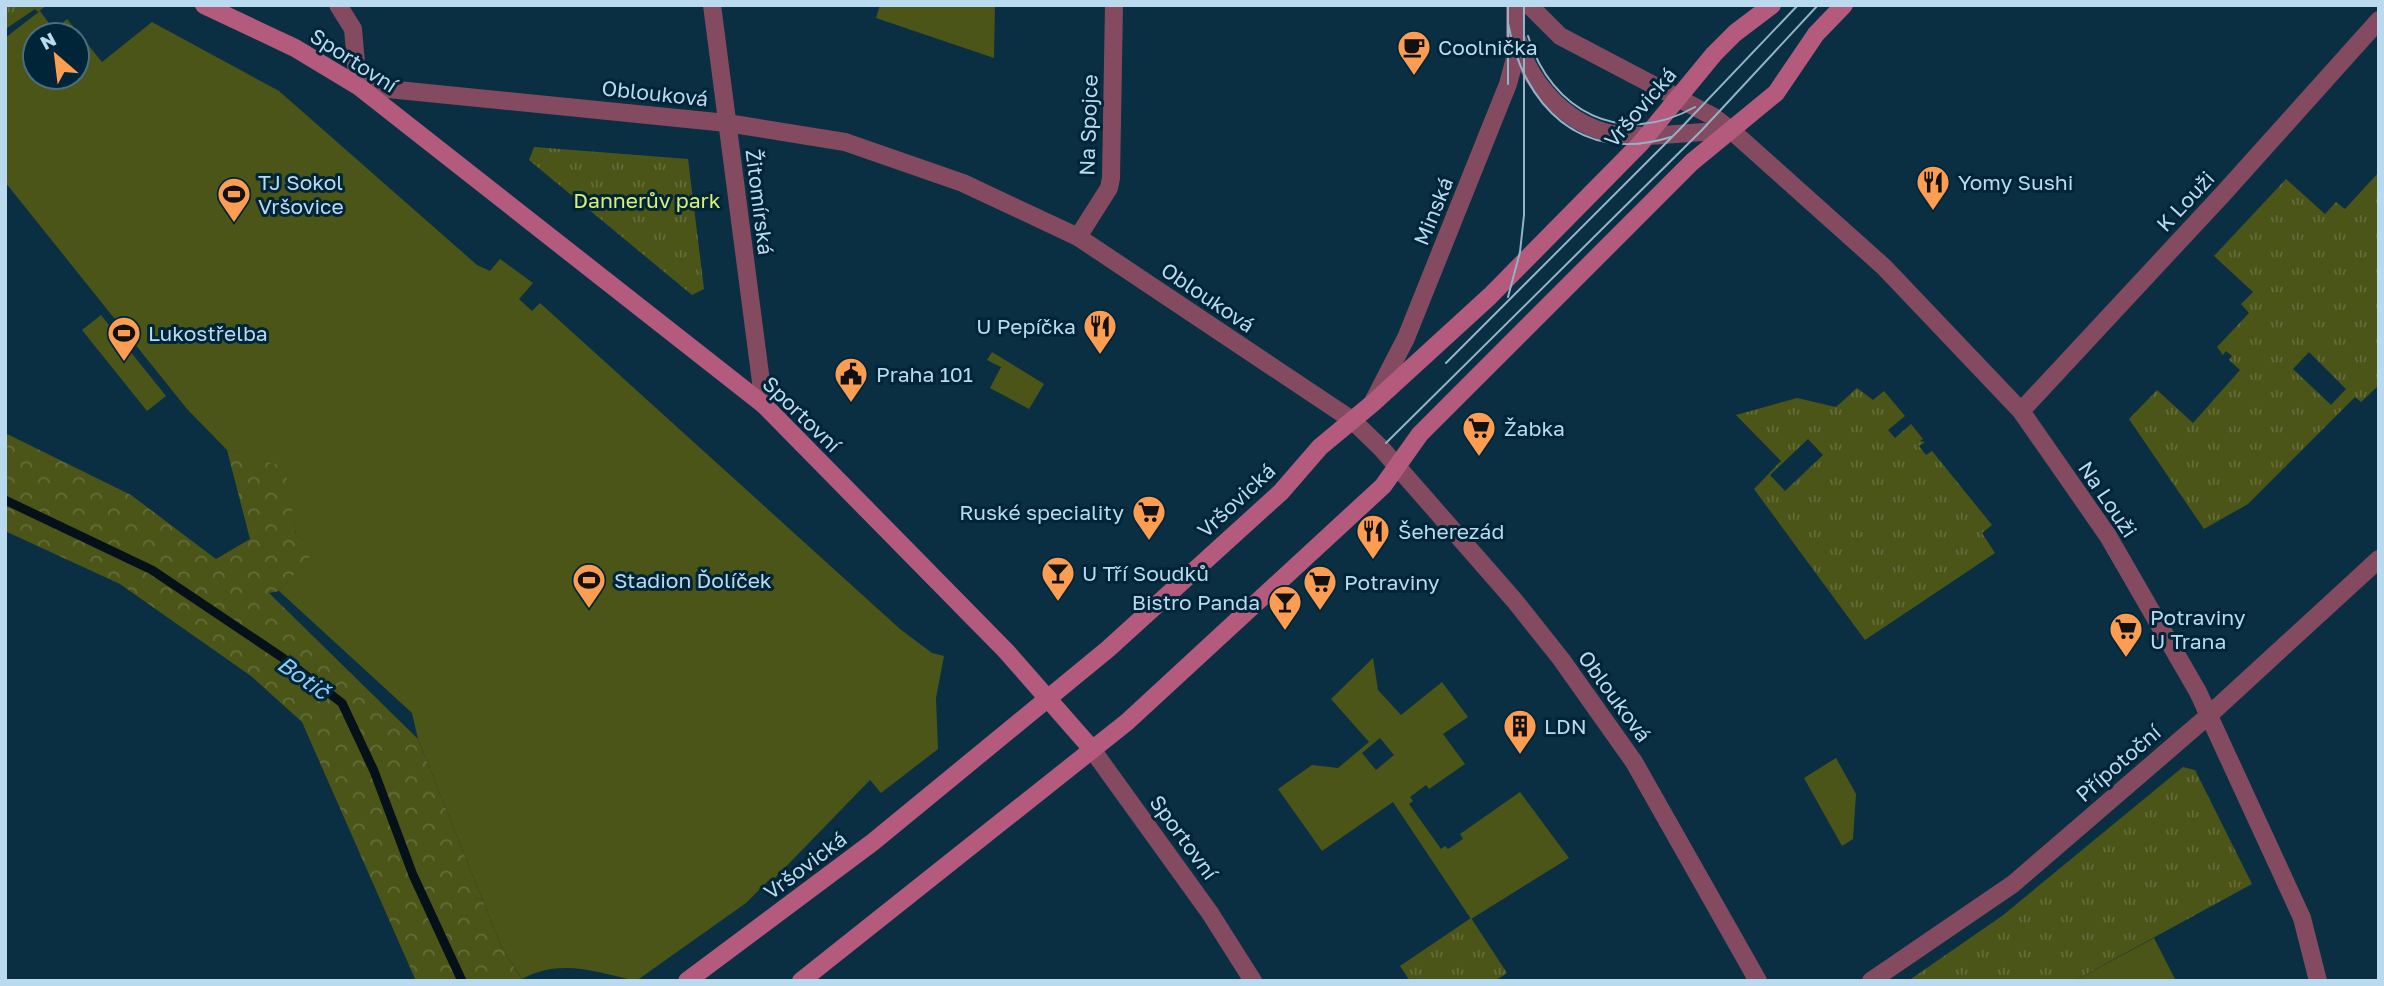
<svg xmlns="http://www.w3.org/2000/svg" width="2384" height="986" viewBox="0 0 2384 986" font-family="'Golos Text',sans-serif">
<defs>
<pattern id="grass-tufts" width="24" height="20" patternUnits="userSpaceOnUse" patternTransform="scale(1.75)"><rect width="24" height="20" fill="#4c5518"/><path d="M3 7l-1-3M5 7V3M7 7l1-3M15 17l-1-3M17 17v-4M19 17l1-3" fill="none" stroke="#646d3a"/></pattern>
<pattern id="forest-crowns" width="20" height="18" patternUnits="userSpaceOnUse" patternTransform="scale(1.75)"><rect width="20" height="18" fill="#4c5518"/><path d="M2 6a3 3 0 1 1 6 0M12 15a3 3 0 1 1 6 0" fill="none" stroke="#646d3a"/></pattern>
</defs>
<rect width="100%" height="100%" fill="#0a2f42"/>
<g fill="url(#grass-tufts)" fill-rule="evenodd">
<polygon points="5,5 47,5 38,12 35,9 7,28"/>
<polygon points="534,147 688,159 704,289 692,295 529,160"/>
<path d="M2379,172V385L2361,402L2355,397L2248,504L2204,529L2129,419L2157,390L2193,423L2240,370L2229,360L2232,356L2226,351L2223,355L2217,347L2249,313L2241,304L2253,292L2214,256L2286,179L2325,214L2336,202L2345,209ZM2309,352L2346,389L2331,405L2293,369Z"/>
<path d="M1857,388L1873,400L1884,391L1905,416L1888,430L1895,438L1911,424L1923,439L1920,441L1925,442L1919,446L1926,455L1932,451L1992,525L1982,533L1995,553L1865,640L1754,489L1781,461L1736,415L1797,398L1836,407ZM1808,439L1823,455L1785,491L1770,475Z"/>
<polygon points="2183,767 2195,770 2252,884 2074,981 1908,981 2002,916"/>
<polygon points="1471,918 1507,973 1495,981 1410,981 1400,966"/>
</g>
<polygon fill="url(#forest-crowns)" points="5,433 131,495 216,559 250,539 227,450 286,466 296,535 317,550 279,591 269,593 418,739 501,946 523,981 416,981 302,722 251,676 120,584 5,531"/>
<g fill="#4c5518" fill-rule="evenodd">
<polygon points="880,5 995,5 994,58 876,18"/>
<path d="M40,11L54,30L67,19L102,62L152,22L279,91L477,265L490,271L500,259L533,283L519,299L532,311L540,303L900,629L932,653L944,656L936,698L938,749L881,793L870,780L771,882L768,881L746,903L636,981C597,972 560,958 522,979L501,946L418,739L412,713L279,591L316,550L296,535L285,467L227,450L187,409L5,182V38ZM77,35V77H35V35Z"/>
<polygon points="101,315 166,396 147,411 82,330"/>
<polygon points="992,352 1044,384 1029,409 990,388 1001,367 987,360"/>
<path d="M1373,658L1378,690L1401,715L1442,682L1468,717L1443,734L1465,764L1429,789L1426,785L1410,797L1413,801L1409,804L1441,849L1445,846L1448,849L1463,839L1460,834L1520,792L1569,858L1471,919L1393,802L1322,851L1278,789L1312,765L1338,768L1369,742L1331,699ZM1380,738L1394,755L1376,770L1362,753Z"/>
<polygon points="1836,758 1856,794 1853,839 1842,846 1804,778"/>
<polygon points="2154,938 2176,981 2074,981"/>
</g>
<g fill="none" stroke-linecap="round" stroke-linejoin="round">
<polyline stroke="#051119" stroke-width="9" points="5,500 152,570 283,658 342,703 374,771 413,875 462,981"/>
<g stroke="#844b60" stroke-width="18">
<polyline points="338,5 353,29 358,86 727,123 845,142 963,183 1078,237 1352,420 1381,448 1514,600 1561,659 1634,762 1758,981"/>
<polyline points="712,5 764,405"/>
<polyline points="1529,5 1560,36 1714,117 1732,131 1884,267 2021,411 2108,536 2198,692 2302,918 2318,981"/>
<path d="M1518,41C1531,87 1570,128 1619,135C1654,139 1696,130 1732,131"/>
<polyline points="1078,237 1109,188 1111,178 1114,5"/>
<polyline points="1374,400 1406,338 1508,84 1515,58 1515,5"/>
<polyline points="2021,411 2222,195 2379,20"/>
<polyline points="1091,748 1210,913 1253,981"/>
<polyline points="1871,981 2013,884 2208,716 2379,559"/>
</g>
<g stroke="#b45a7d" stroke-width="18">
<polyline points="204,5 295,48 358,86 764,405 1006,651 1091,748"/>
<polyline points="687,981 873,842 1108,649 1281,492 1320,447 1373,403 1490,296 1640,144 1714,54 1735,33 1772,5"/>
<polyline points="801,981 1127,722 1383,486 1420,434 1692,162 1776,93 1816,34 1844,5"/>
</g>
<g stroke="#92b3c8" stroke-width="2">
<polyline points="1508,5 1508,84"/>
<path d="M1508,23C1523,106 1581,165 1671,137"/>
<path d="M1528,36C1551,112 1622,148 1695,107"/>
<polyline points="1508,297 1520,252 1524,215 1524,5"/>
<polyline points="1446,363 1678,131 1798,5"/>
<polyline points="1386,443 1702,130 1818,5"/>
</g>
</g>
<defs>
<symbol id="cafe-pin" viewBox="-11 -11 22 30"><path d="M0 17L-7.5 6A9.5 9.5 0 1 1 7.5 6Z" fill="#fc9d52" stroke="#002538"/><path d="M-5.5-4.5H6V0H3Q3 3.5 0 3.5H-2.5Q-5.5 3.5-5.5 0ZM3-3.2v2h1.7v-2ZM-6 4.5H4V6H-6Z" fill="#111"/></symbol>
<symbol id="restaurant-pin" viewBox="-11 -11 22 30"><path d="M0 17L-7.5 6A9.5 9.5 0 1 1 7.5 6Z" fill="#fc9d52" stroke="#002538"/><path d="M-5-6h1v4h1v-4h1v4h1v-4h1v5L-1.5 .5V6h-2V.5L-5-1ZM5-6V6H3V1.5H1.5Q1.5-4 5-6Z" fill="#111"/></symbol>
<symbol id="stadium-pin" viewBox="-11 -11 22 30"><path d="M0 17L-7.5 6A9.5 9.5 0 1 1 7.5 6Z" fill="#fc9d52" stroke="#002538"/><path d="M0-5a6.5 5 0 1 0 0 10a6.5 5 0 1 0 0-10ZM-3.5-1.8h7v3.6h-7Z" fill="#111"/></symbol>
<symbol id="civic-pin" viewBox="-11 -11 22 30"><path d="M0 17L-7.5 6A9.5 9.5 0 1 1 7.5 6Z" fill="#fc9d52" stroke="#002538"/><path d="M-.6-6.5H3V-4.5H.6V-3L4-1V1h2V6H-6V1h2V-1L-.6-3ZM-1.2 2.5V6h2.4V2.5Z" fill="#111"/></symbol>
<symbol id="supermarket-pin" viewBox="-11 -11 22 30"><path d="M0 17L-7.5 6A9.5 9.5 0 1 1 7.5 6Z" fill="#fc9d52" stroke="#002538"/><path d="M-6-5.5h2.5l.6 2H6L4.5 2H-2.5L-4.4-4H-6ZM-1.5 3.2a1.3 1.3 0 1 0 .1 0ZM3 3.2a1.3 1.3 0 1 0 .1 0Z" fill="#111"/></symbol>
<symbol id="bar-pin" viewBox="-11 -11 22 30"><path d="M0 17L-7.5 6A9.5 9.5 0 1 1 7.5 6Z" fill="#fc9d52" stroke="#002538"/><path d="M-6-5H6L.8 .8V4.5H3.5V6h-7V4.5H-.8V.8Z" fill="#111"/></symbol>
<symbol id="building-pin" viewBox="-11 -11 22 30"><path d="M0 17L-7.5 6A9.5 9.5 0 1 1 7.5 6Z" fill="#fc9d52" stroke="#002538"/><path d="M-4-6H4V6H1V3H-1V6H-4ZM-2.5-4.3h1.7v1.8h-1.7ZM.8-4.3h1.7v1.8H.8ZM-2.5-1h1.7V.8h-1.7ZM.8-1h1.7V.8H.8Z" fill="#111"/></symbol>
</defs>
<g fill-rule="evenodd">
<use href="#cafe-pin" x="1395" y="28" width="38" height="52"/>
<use href="#restaurant-pin" x="1914" y="163" width="38" height="52"/>
<use href="#stadium-pin" x="215" y="175" width="38" height="52"/>
<use href="#restaurant-pin" x="1081" y="307" width="38" height="52"/>
<use href="#stadium-pin" x="105" y="314" width="38" height="52"/>
<use href="#civic-pin" x="832" y="355" width="38" height="52"/>
<use href="#supermarket-pin" x="1460" y="409" width="38" height="52"/>
<use href="#supermarket-pin" x="1130" y="493" width="38" height="52"/>
<use href="#restaurant-pin" x="1354" y="512" width="38" height="52"/>
<use href="#bar-pin" x="1039" y="554" width="38" height="52"/>
<use href="#stadium-pin" x="570" y="561" width="38" height="52"/>
<use href="#supermarket-pin" x="1301" y="563" width="38" height="52"/>
<use href="#bar-pin" x="1266" y="583" width="38" height="52"/>
<use href="#supermarket-pin" x="2107" y="610" width="38" height="52"/>
<use href="#building-pin" x="1501" y="707" width="38" height="52"/>
</g>
<g text-anchor="middle" dominant-baseline="central" stroke-width="6" stroke-linejoin="round" paint-order="stroke">
<g font-size="21" fill="#badaef" stroke="#002538" text-anchor="start">
<text x="1438" y="47">Coolnička</text>
<text x="258" y="182">TJ Sokol<tspan x="258" dy="24">Vršovice</tspan></text>
<text x="1958" y="182">Yomy Sushi</text>
<text x="1076" y="326" text-anchor="end">U Pepíčka</text>
<text x="148" y="333">Lukostřelba</text>
<text x="876" y="374">Praha 101</text>
<text x="1504" y="428">Žabka</text>
<text x="1124" y="512" text-anchor="end">Ruské speciality</text>
<text x="1398" y="531">Šeherezád</text>
<text x="1082" y="573">U Tří Soudků</text>
<text x="614" y="580">Stadion Ďolíček</text>
<text x="1344" y="582">Potraviny</text>
<text x="1260" y="602" text-anchor="end">Bistro Panda</text>
<text x="2150" y="617">Potraviny<tspan x="2150" dy="24">U Trana</tspan></text>
<text x="1544" y="726">LDN</text>
</g>
<g font-size="21" fill="#badaef" stroke="#002538">
<text transform="translate(354 60) rotate(33)">Sportovní</text>
<text transform="translate(655 93) rotate(6)">Oblouková</text>
<text transform="translate(1640 107) rotate(-49)">Vršovická</text>
<text transform="translate(1088 125) rotate(-88)">Na Spojce</text>
<text transform="translate(2185 201) rotate(-47)">K Louži</text>
<text transform="translate(760 202) rotate(83)">Žitomírská</text>
<text transform="translate(1433 211) rotate(-68)">Minská</text>
<text transform="translate(1208 297) rotate(34)">Oblouková</text>
<text transform="translate(802 414) rotate(44)">Sportovní</text>
<text transform="translate(2108 499) rotate(56)">Na Louži</text>
<text transform="translate(1236 500) rotate(-43)">Vršovická</text>
<text transform="translate(1615 696) rotate(54)">Oblouková</text>
<text transform="translate(2118 763) rotate(-41)">Přípotoční</text>
<text transform="translate(1184 837) rotate(54)">Sportovní</text>
<text transform="translate(805 865) rotate(-37)">Vršovická</text>
</g>
<g font-size="21" fill="#dcf073" stroke="#002538">
<text x="647" y="200">Dannerův park</text>
</g>
<g font-size="23" font-style="italic" fill="#89cdf7" stroke="#002538">
<text transform="translate(304 677) rotate(35)">Botič</text>
</g>
</g>
<rect width="2384" height="986" fill="none" stroke="#badaef" stroke-width="14"/>
<g transform="translate(56 56) rotate(332)"><circle r="33" fill="#002538" stroke="#4a6d81" stroke-width="2"/>
<path d="M0-5L12 26L0 18L-12 26Z" fill="#fc9d52"/>
<text y="-10" font-size="19" font-weight="bold" text-anchor="middle" fill="#badaef">N</text>
</g>
</svg>
